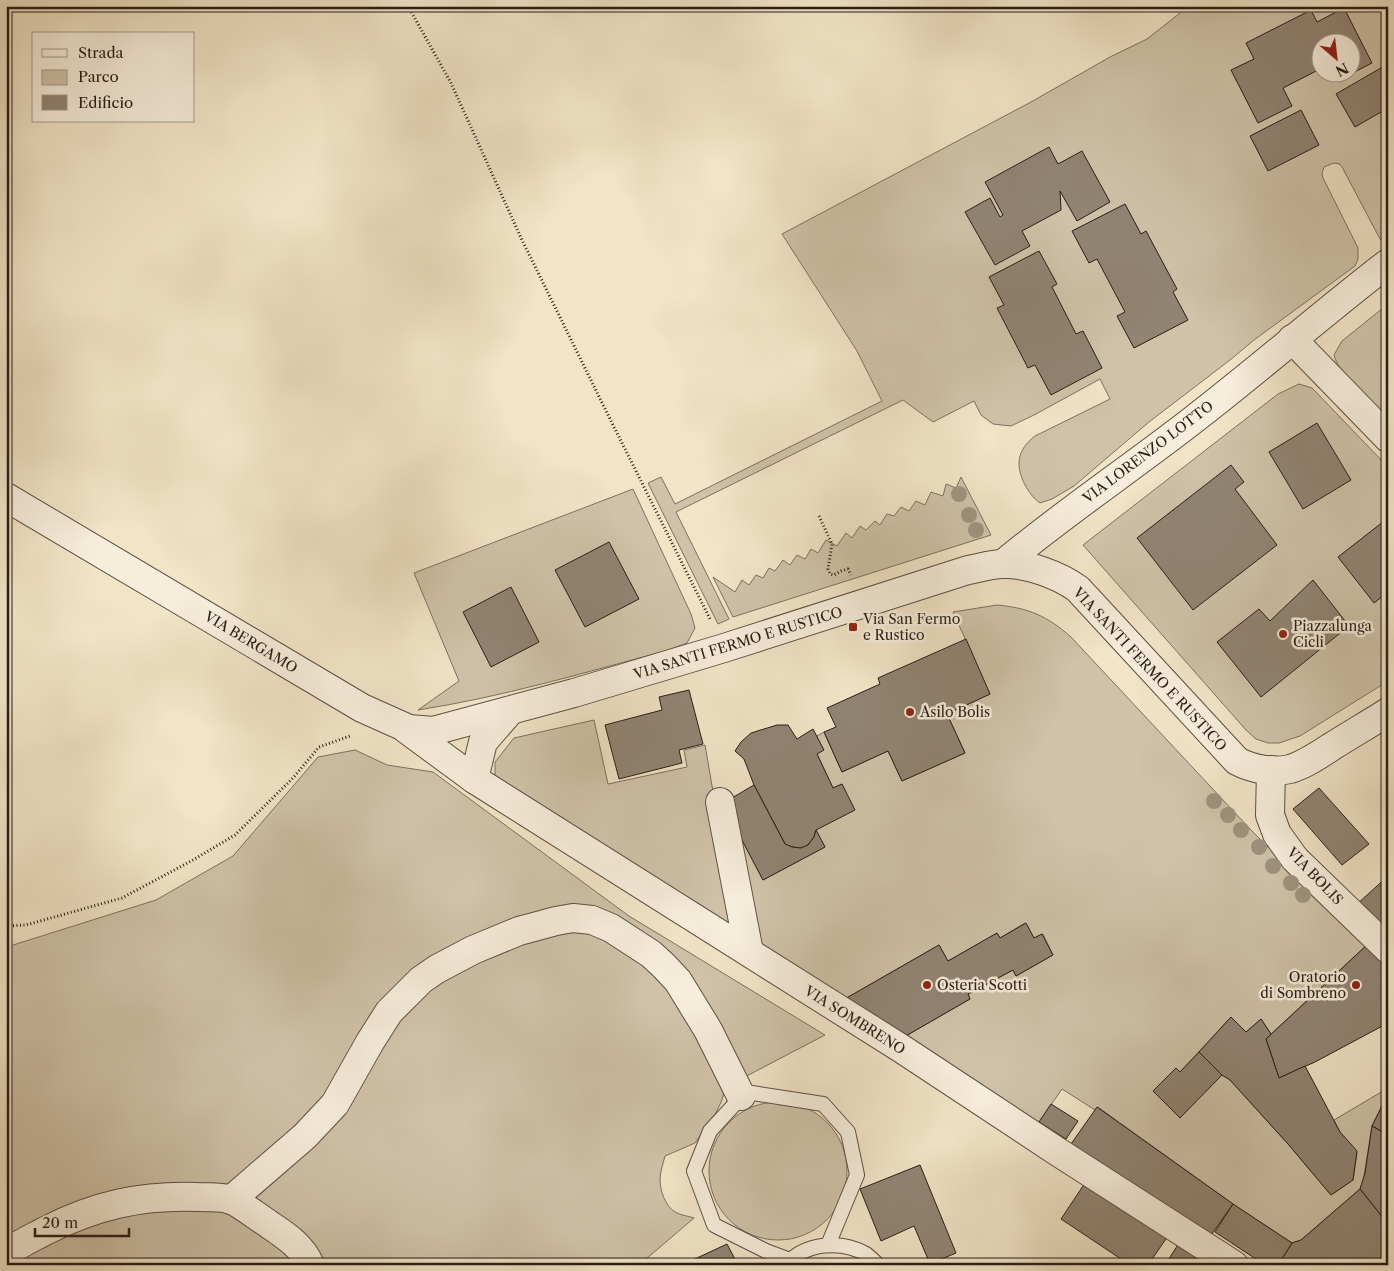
<svg xmlns="http://www.w3.org/2000/svg" width="1394" height="1271" viewBox="0 0 1394 1271" font-family="'Libre Caslon Text',serif">
<rect width="100%" height="100%" fill="#f1e4c7"/>
<filter id="stains"><feTurbulence type="fractalNoise" baseFrequency=".004" numOctaves="4"/><feColorMatrix values="0 0 0 0 .2 0 0 0 0 .09 0 0 0 0 .02 0 0 0 .5 -.17"/></filter>
<radialGradient id="worn" r=".72"><stop offset=".6" stop-color="#630" stop-opacity="0"/><stop offset="1" stop-color="#630" stop-opacity=".3"/></radialGradient>
<g fill="#cfc2a9" stroke="#7c7060" fill-rule="evenodd">
<path d="M1189,6H1376L1388,23V238L1384,241L1380,239L1342,167L1339,164L1334,163L1324,167L1322,173L1323,178L1358,248V259L1355,266L1254,340L1230,360L1149,422L1074,486L1052,499L1040,503C1033,498 1029,492 1025,485C1015,465 1017,450 1035,436L1110,399L1100,379L1034,415L1011,426L993,424L981,415L974,401L933,422L903,400L676,512L729,619L718,624L648,483L661,477L675,504L882,401L857,351L782,234L1031,102L1110,57L1147,39ZM1322,42H1352V72H1322Z"/>
<path d="M1388,304V418C1373,403 1338,375 1334,355L1342,341Z"/>
<polygon points="1299,384 1312,388 1388,467 1388,681 1300,736 1279,743 1268,743 1256,739 1246,730 1083,545 1278,394"/>
<polygon points="961,477 991,535 733,617 713,577 735,592 742,580 749,585 756,575 763,578 769,568 775,571 783,560 790,565 797,555 805,559 811,549 818,553 826,540 837,546 846,533 852,538 860,526 866,530 875,521 880,525 887,514 894,516 901,507 909,511 916,501 925,505 931,492 943,496 946,484 956,488"/>
<path d="M633,489L691,614L695,628L687,643L665,651C583,673 502,697 418,710L459,681L414,573Z"/>
<path d="M997,605C1029,608 1047,616 1071,637L1251,830L1292,871L1369,943L1271,1034L1261,1019L1246,1032L1231,1017L1180,1072V1117L1222,1075L1230,1080L1288,1144L1331,1195L1353,1180L1357,1152L1340,1132L1334,1120L1388,1088V1093L1372,1126L1363,1182L1360,1189L1301,1240L1292,1243L1233,1204L1098,1107L1095,1110L1062,1089L1039,1122L904,1037L970,999L968,994L1013,970L1016,976L1053,955L1043,934L1034,938L1025,923L1000,938L997,933L948,961L939,945L843,1000L751,944L732,821L763,880L825,847L816,830L842,784L833,788L817,754V736L824,732L842,772L888,751L902,781L965,753L947,714L990,694L953,612Z"/>
<polygon points="594,720 608,784 687,767 684,750 705,745 738,936 495,777 495,762 514,738"/>
<polygon points="355,750 387,765 433,772 629,916 825,1035 741,1079 727,1046 603,916 459,950 324,1106 229,1191 6,1241 6,945 10,946 156,900 233,856 318,757"/>
<path d="M573,928L604,932L673,986L725,1088L722,1100L715,1115L695,1143L665,1156C663,1164 660,1172 660,1180C660,1190 665,1206 675,1212C680,1215 688,1216 694,1218L639,1265H316L249,1193L413,998L477,955Z"/>
<circle cx="778" cy="1171" r="69"/>
<polygon points="232,1206 304,1265 6,1265 120,1210"/>
</g>
<g fill="#918473" stroke="#291d17">
<polygon points="1344,8 1372,63 1341,79 1337,72 1352,72 1352,42 1322,42 1322,68 1283,88 1292,106 1258,123 1231,70 1254,59 1246,43 1311,10 1317,22"/>
<polygon points="1386,65 1388,68 1388,108 1355,127 1336,94"/>
<polygon points="1301,110 1319,145 1268,171 1250,136"/>
<polygon points="1049,147 1058,164 1082,151 1110,202 1077,221 1060,191 1061,210 1022,231 1030,246 995,265 965,212 990,198 1000,217 1003,215 985,182"/>
<polygon points="1125,204 1141,234 1146,231 1177,289 1173,292 1188,320 1134,348 1117,316 1125,312 1097,259 1089,263 1072,231"/>
<polygon points="1039,251 1057,284 1052,287 1076,334 1083,331 1102,368 1051,395 1035,365 1028,368 997,308 1004,305 989,277"/>
<polygon points="1317,423 1351,480 1303,509 1269,452"/>
<polygon points="1231,465 1244,482 1235,489 1277,545 1193,610 1137,538"/>
<polygon points="1388,518 1388,592 1374,603 1338,557"/>
<polygon points="609,542 639,599 585,627 555,570"/>
<polygon points="1313,580 1349,626 1261,697 1217,642 1259,609 1270,621"/>
<polygon points="511,587 539,642 491,667 463,612"/>
<polygon points="966,639 990,694 947,714 965,753 902,781 888,751 842,772 824,732 836,727 827,708 880,684 878,678"/>
<polygon points="689,690 703,744 679,750 682,763 619,779 605,725 662,710 659,697"/>
<polygon points="777,725 788,725 797,739 813,729 824,750 817,754 833,788 842,784 855,810 816,830 814,837 808,845 801,848 792,847 785,844 754,785 744,759 735,751 741,742 751,733"/>
<polygon points="754,785 785,844 792,847 801,848 808,845 814,837 816,830 825,847 763,880 732,821 725,802"/>
<polygon points="1319,788 1369,844 1342,865 1293,809"/>
<polygon points="1387,877 1388,878 1388,940 1356,905"/>
<polygon points="1026,923 1034,938 1042,934 1053,955 1016,976 1013,970 968,994 970,999 904,1037 843,1000 939,945 948,961 997,933 1000,938"/>
<polygon points="1369,943 1388,956 1388,1023 1315,1062 1279,1078 1266,1039"/>
<polygon points="1231,1017 1246,1032 1261,1019 1271,1034 1266,1039 1279,1078 1305,1066 1340,1132 1357,1151 1353,1180 1331,1195 1288,1144 1230,1080 1222,1075 1199,1052"/>
<polygon points="1199,1052 1222,1075 1180,1118 1153,1091 1176,1068 1180,1072"/>
<polygon points="1388,1094 1388,1135 1372,1126"/>
<polygon points="1051,1104 1078,1121 1066,1139 1039,1122"/>
<polygon points="1097,1107 1233,1204 1207,1241 1071,1144"/>
<polygon points="1372,1126 1388,1135 1388,1224 1360,1189 1365,1173"/>
<polygon points="920,1165 956,1253 930,1264 914,1226 881,1241 860,1189"/>
<polygon points="1089,1177 1170,1233 1148,1265 1130,1265 1061,1219"/>
<polygon points="1360,1189 1388,1224 1388,1252 1374,1265 1278,1265 1292,1243 1301,1240"/>
<polygon points="1233,1204 1292,1243 1278,1265 1265,1265 1215,1232"/>
<polygon points="1181,1240 1218,1265 1165,1265"/>
<polygon points="727,1244 738,1265 682,1265"/>
</g>
<g fill="none" stroke-linecap="round" stroke-linejoin="round">
<defs>
<g id="service">
<polyline points="790,1260 766,1251 714,1225 694,1171 710,1131 746,1092 823,1104 848,1132 857,1175 828,1245"/>
<path d="M786,1265C805,1242 842,1240 866,1254C870,1257 874,1261 878,1265"/>
</g>
<g id="minor">
<polyline points="1292,339 1388,438"/>
<path d="M6,497L362,708L409,729L433,731L574,693L724,648L968,570C979,568 992,564 1003,564C1026,563 1059,575 1078,589L1237,761C1252,769 1273,773 1290,769C1304,765 1319,755 1331,747C1350,735 1369,724 1388,712"/>
<path d="M1003,564C1064,513 1130,469 1193,420C1259,369 1322,314 1388,263"/>
<polyline points="406,729 474,779 902,1049 1058,1152 1234,1265"/>
<polyline points="1271,770 1270,815 1277,834 1295,859 1388,949"/>
<polyline points="474,779 483,742 510,711"/>
<polyline points="720,802 749,952"/>
<polyline points="231,1200 305,1136 335,1104 370,1042 389,1012 421,980 437,969 473,950 519,931 556,921 573,918 592,920 611,928 651,954 664,966 678,981 708,1030 741,1096"/>
<path d="M6,1254C18,1244 32,1238 45,1231C96,1205 141,1195 198,1197C207,1197 224,1197 232,1200C244,1206 259,1218 270,1225C286,1236 302,1246 310,1265"/>
</g>
</defs>
<use href="#service" stroke="#5b4f43" stroke-width="16"/>
<use href="#minor" stroke="#5b4f43" stroke-width="30"/>
<g stroke="#291d17" stroke-width="3" stroke-dasharray="1 2.5" stroke-linecap="butt">
<polyline points="408,6 451,83 522,240 614,427 711,621"/>
<polyline points="819,516 832,544 828,569 830,574 834,575 841,571 848,569 851,575"/>
<polyline points="6,926 26,925 122,898 193,860 235,835 293,778 319,747 350,736"/>
</g>
<use href="#service" stroke="#f6eddb" stroke-width="14"/>
<use href="#minor" stroke="#f6eddb" stroke-width="28"/>
</g>
<g fill="#9e927e">
<circle cx="959" cy="494" r="8"/>
<circle cx="969" cy="515" r="8"/>
<circle cx="976" cy="530" r="8"/>
<circle cx="1214" cy="801" r="8"/>
<circle cx="1228" cy="815" r="8"/>
<circle cx="1241" cy="830" r="8"/>
<circle cx="1259" cy="847" r="8"/>
<circle cx="1273" cy="866" r="8"/>
<circle cx="1291" cy="883" r="8"/>
<circle cx="1303" cy="895" r="8"/>
</g>
<g fill="#8f2418" stroke="#f6eddb" stroke-width="2">
<rect x="848" y="622" width="10" height="10" rx="2.5"/>
<circle cx="1283" cy="634" r="5"/>
<circle cx="910" cy="712" r="5"/>
<circle cx="927" cy="985" r="5"/>
<circle cx="1356" cy="985" r="5"/>
</g>
<g text-anchor="middle" dominant-baseline="central" stroke-width="5" stroke-linejoin="round" paint-order="stroke">
<g font-size="14" fill="#291d17" stroke="#f6eddb">
<text transform="translate(1148 452) rotate(-37)">VIA LORENZO LOTTO</text>
<text transform="translate(251 642) rotate(31)">VIA BERGAMO</text>
<text transform="translate(738 643) rotate(-17)">VIA SANTI FERMO E RUSTICO</text>
<text transform="translate(1150 669) rotate(47)">VIA SANTI FERMO E RUSTICO</text>
<text transform="translate(1315 876) rotate(46)">VIA BOLIS</text>
<text transform="translate(855 1020) rotate(32)">VIA SOMBRENO</text>
</g>
<g font-size="14" fill="#291d17" stroke="#f6eddb" text-anchor="start">
<text x="863" y="619">Via San Fermo<tspan x="863" dy="16">e Rustico</tspan></text>
<text x="1293" y="626">Piazzalunga<tspan x="1293" dy="16">Cicli</tspan></text>
<text x="920" y="712">Asilo Bolis</text>
<text x="1346" y="977" text-anchor="end">Oratorio<tspan x="1346" dy="16">di Sombreno</tspan></text>
<text x="937" y="985">Osteria Scotti</text>
</g>
</g>
<rect width="1394" height="1271" fill="none" stroke="#f1e4c7" stroke-width="25"/>
<rect x="8" y="8" width="1379" height="1256" fill="none" stroke="#291d17" stroke-width="2.5"/>
<rect x="12" y="12" width="1369" height="1246" fill="none" stroke="#291d17"/>
<rect x="32" y="32" width="162" height="90" fill="#f6eddb" stroke="#a49a8d"/>
<rect x="42" y="49" width="25" height="8" fill="#f6eddb" stroke="#a49a8d"/>
<text x="78" y="58" font-size="15" fill="#291d17">Strada</text>
<rect x="42" y="70" width="25" height="15" fill="#cfc2a9" stroke="#a49a8d"/>
<text x="78" y="82" font-size="15" fill="#291d17">Parco</text>
<rect x="42" y="95" width="25" height="15" fill="#918473" stroke="#a49a8d"/>
<text x="78" y="108" font-size="15" fill="#291d17">Edificio</text>
<g transform="translate(1336 58) rotate(152)"><circle r="24" fill="#f6eddb" stroke="#a49a8d"/>
<path d="M0-4L9 19L0 12L-9 19Z" fill="#8f2418"/>
<text y="-8" font-size="14" font-weight="bold" text-anchor="middle" fill="#291d17">N</text>
</g>
<path d="M35 1228v8h94v-8" fill="none" stroke="#291d17" stroke-width="2.5"/>
<text x="42" y="1228" font-size="15" fill="#291d17" stroke="#f6eddb" stroke-width="4" paint-order="stroke">20 m</text>
<rect width="100%" height="100%" filter="url(#stains)"/>
<rect width="100%" height="100%" fill="url(#worn)"/>
</svg>
